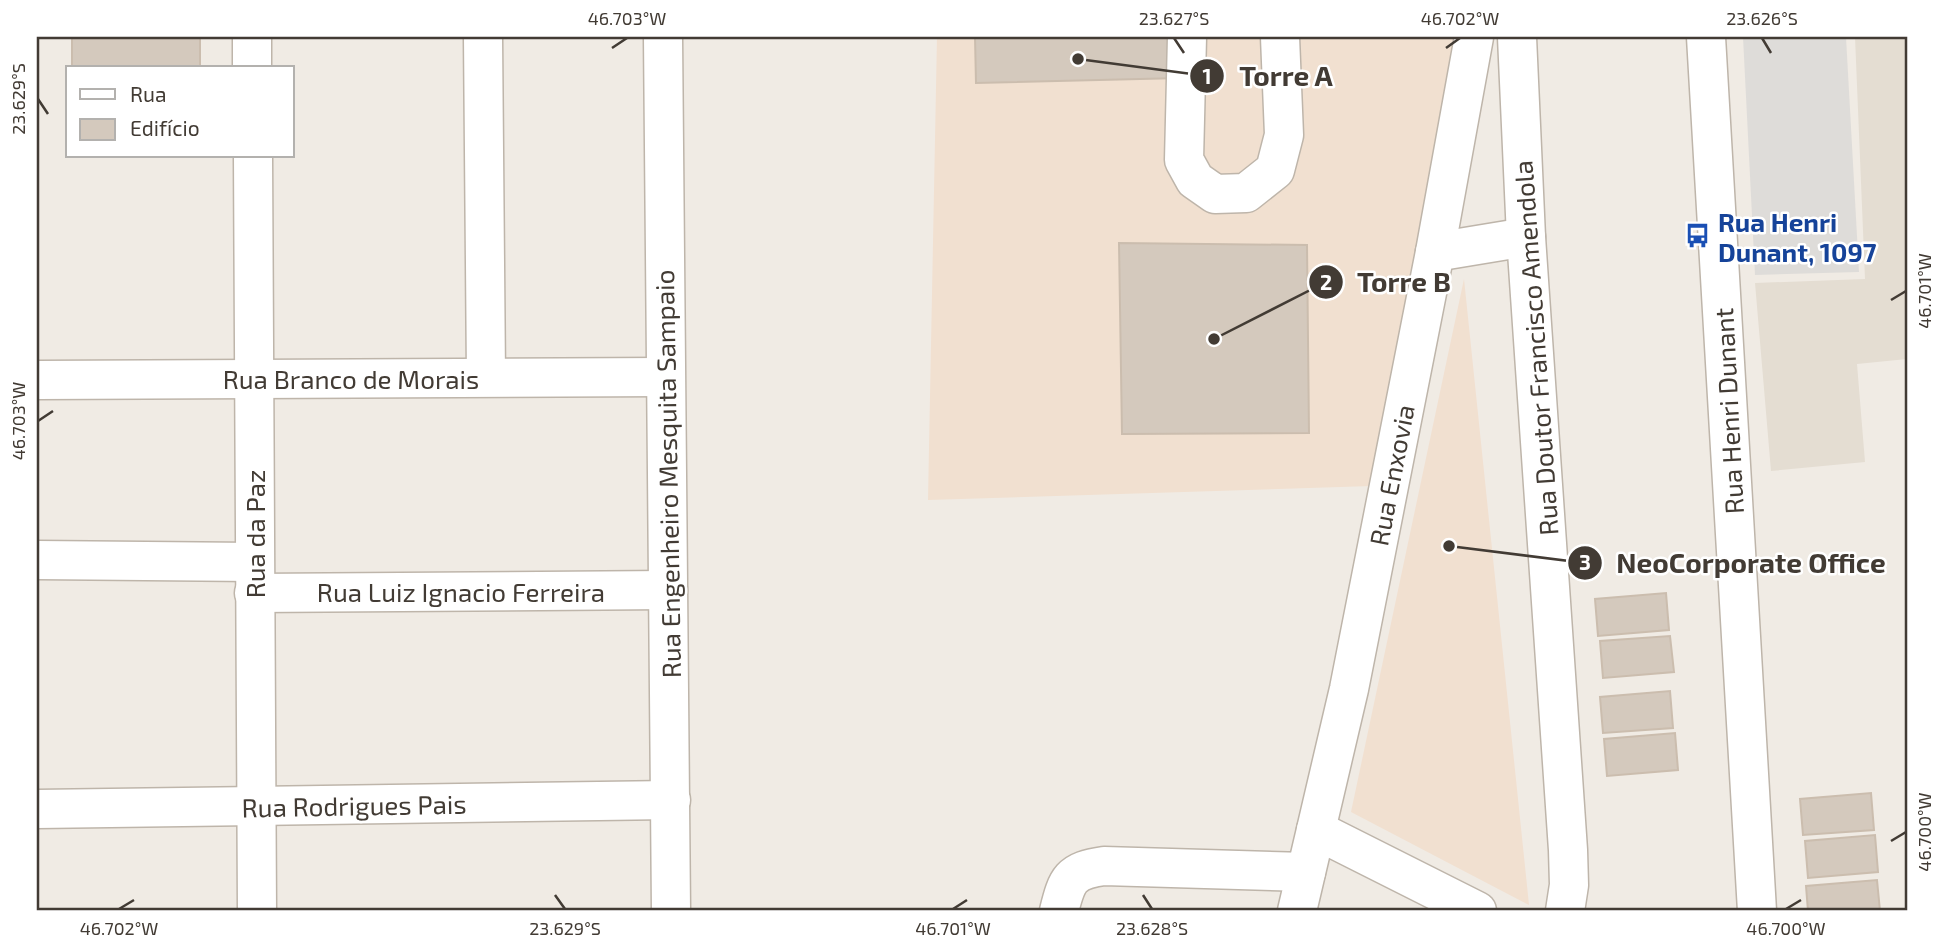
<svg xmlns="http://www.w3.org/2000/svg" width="1944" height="948" viewBox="0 0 1944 948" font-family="'Exo 2',sans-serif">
<rect width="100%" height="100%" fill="#f0ebe4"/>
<polygon fill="#e4ddd2" points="1855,37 1907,37 1907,359 1857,364 1865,462 1771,471 1755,283 1865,279"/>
<g fill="#f1e0d0">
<polygon points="937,37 1460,37 1372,486 928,500"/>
<polygon points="1464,279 1529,905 1351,812"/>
</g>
<polygon fill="#dedcd9" points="1743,37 1846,37 1859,272 1755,275"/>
<g fill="#d4c9bd" stroke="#cbbdae" stroke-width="2">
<rect x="72" y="37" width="128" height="31"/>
<polygon points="975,37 1179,37 1181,78 976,83"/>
<polygon points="1119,243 1307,245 1309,433 1122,434"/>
<polygon points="1666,593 1669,630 1598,636 1595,599"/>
<polygon points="1670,636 1674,672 1603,678 1600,641"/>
<polygon points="1670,691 1673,728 1603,733 1600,697"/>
<polygon points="1675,733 1678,770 1607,776 1604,739"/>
<polygon points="1871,793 1874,830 1803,835 1800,799"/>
<polygon points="1875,835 1878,872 1808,878 1805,841"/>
<polygon points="1877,880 1880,911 1808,911 1806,886"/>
</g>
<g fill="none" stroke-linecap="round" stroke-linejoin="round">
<defs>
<g id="minor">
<polyline points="252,37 252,68"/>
<polyline points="483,37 486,377"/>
<polyline points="663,37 671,911"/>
<polyline points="1187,37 1184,160 1195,180 1215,194 1246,193 1275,170 1284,135 1280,37"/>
<polyline points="1517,37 1526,237 1568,850 1569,885 1565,911"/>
<polyline points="1706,37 1757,911"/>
<polyline points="253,156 257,911"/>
<polyline points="1435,252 1526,237"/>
<polyline points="37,380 665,377"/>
<polyline points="37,560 254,562"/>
<polyline points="254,593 668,590"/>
<polyline points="37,809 671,800"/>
<polyline points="1316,830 1477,911"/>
<path d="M1059,911C1067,879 1070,871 1104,866L1306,872"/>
<polyline points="1297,911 1349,689 1435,252 1474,37"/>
</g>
</defs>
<use href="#minor" stroke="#beb5aa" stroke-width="41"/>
<use href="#minor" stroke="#fff" stroke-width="38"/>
</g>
<path fill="none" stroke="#423b34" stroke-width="2.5" d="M1174,38L1184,53M1762,38L1771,53M612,48L627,38M1446,48L1460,38M38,99L48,114M1891,300L1906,291M38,421L53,411M1891,841L1906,832M555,895L565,909M1143,895L1152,909M119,909L134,900M953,909L967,900M1786,909L1801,900"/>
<defs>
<symbol id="bus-bare" viewBox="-9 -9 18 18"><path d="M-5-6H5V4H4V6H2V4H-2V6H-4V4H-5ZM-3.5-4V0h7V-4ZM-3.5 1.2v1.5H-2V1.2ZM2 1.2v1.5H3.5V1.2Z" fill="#1a4fb4" stroke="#fff" stroke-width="2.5" paint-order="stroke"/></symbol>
</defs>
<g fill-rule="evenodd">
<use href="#bus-bare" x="1680" y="218" width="35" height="35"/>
</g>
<g text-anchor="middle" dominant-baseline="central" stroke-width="5" stroke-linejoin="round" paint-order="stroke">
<g font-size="26" font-weight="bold" fill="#164399" stroke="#fff" text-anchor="start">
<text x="1718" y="221">Rua Henri<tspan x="1718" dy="30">Dunant, 1097</tspan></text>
</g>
<g font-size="26" fill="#423b34" stroke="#fff">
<text transform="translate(1535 348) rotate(-94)">Rua Doutor Francisco Amendola</text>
<text x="351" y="378">Rua Branco de Morais</text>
<text transform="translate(1728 411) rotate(-93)">Rua Henri Dunant</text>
<text transform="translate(667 474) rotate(-91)">Rua Engenheiro Mesquita Sampaio</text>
<text transform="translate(1391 475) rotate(-79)">Rua Enxovia</text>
<text transform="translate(254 534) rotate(-90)">Rua da Paz</text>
<text x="461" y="591">Rua Luiz Ignacio Ferreira</text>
<text transform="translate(354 805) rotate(-1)">Rua Rodrigues Pais</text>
</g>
</g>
<path fill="none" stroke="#423b34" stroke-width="2.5" d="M1078 59L1207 76M1214 339L1326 282M1449 546L1585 563"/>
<g fill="#423b34" stroke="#fff" stroke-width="2.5">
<circle cx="1078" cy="59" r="7"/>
<circle cx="1214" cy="339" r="7"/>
<circle cx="1449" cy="546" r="7"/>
<circle cx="1207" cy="76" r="18"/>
<circle cx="1326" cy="282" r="18"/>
<circle cx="1585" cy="563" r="18"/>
</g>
<g font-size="21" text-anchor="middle" font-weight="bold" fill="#fff">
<text x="1207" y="84">1</text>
<text x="1326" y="290">2</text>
<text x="1585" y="570">3</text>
</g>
<g font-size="28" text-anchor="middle" font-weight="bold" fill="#423b34" stroke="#fff" stroke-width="5" stroke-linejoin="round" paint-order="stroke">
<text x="1286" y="86">Torre A</text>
<text x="1404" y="292">Torre B</text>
<text x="1751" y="573">NeoCorporate Office</text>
</g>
<rect width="1944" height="948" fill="none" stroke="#ffffff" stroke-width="77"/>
<rect x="66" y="66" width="228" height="91" fill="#ffffff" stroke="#b3b1ae" stroke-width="2"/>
<rect x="80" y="89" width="35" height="10" fill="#ffffff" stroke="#b3b1ae" stroke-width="2"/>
<text x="130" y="102" font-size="21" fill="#423b34">Rua</text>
<rect x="80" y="119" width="35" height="21" fill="#d4c9bd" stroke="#b3b1ae" stroke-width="2"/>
<text x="130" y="136" font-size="21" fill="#423b34">Edifício</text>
<rect x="38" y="38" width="1868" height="871" fill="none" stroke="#423b34" stroke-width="2.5"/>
<g font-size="18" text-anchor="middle" fill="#423b34">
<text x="627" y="25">46.703°W</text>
<text x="1174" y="25">23.627°S</text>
<text x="1460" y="25">46.702°W</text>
<text x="1762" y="25">23.626°S</text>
<text transform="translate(19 99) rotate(-90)" y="6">23.629°S</text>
<text transform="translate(1925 291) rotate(-90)" y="6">46.701°W</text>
<text transform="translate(19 421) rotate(-90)" y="6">46.703°W</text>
<text transform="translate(1925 832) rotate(-90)" y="6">46.700°W</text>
<text x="119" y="935">46.702°W</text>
<text x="565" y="935">23.629°S</text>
<text x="953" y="935">46.701°W</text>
<text x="1152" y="935">23.628°S</text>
<text x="1786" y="935">46.700°W</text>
</g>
</svg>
